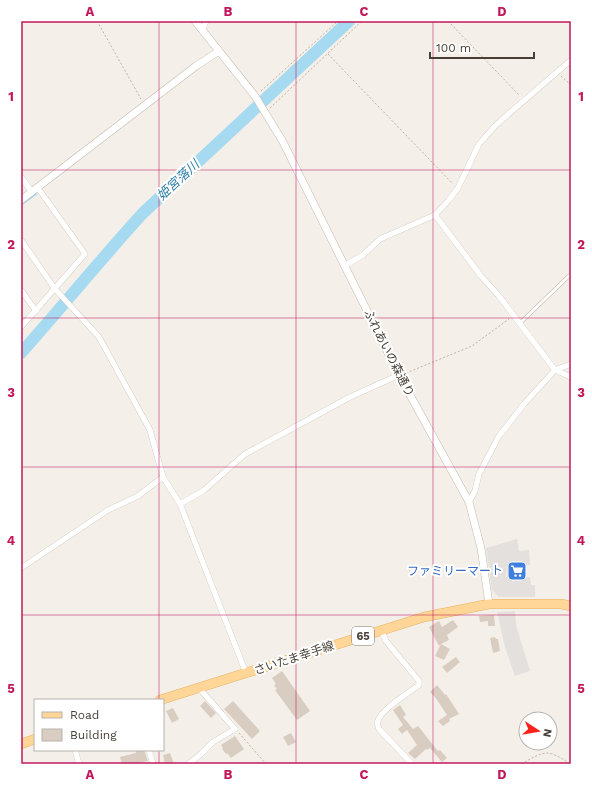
<svg xmlns="http://www.w3.org/2000/svg" width="592" height="785" viewBox="0 0 592 785" font-family="'Work Sans','Noto Sans JP',sans-serif">
<rect width="100%" height="100%" fill="#f4f0e9"/>
<g fill="#e3e0dd">
<polygon points="517,539 519,551 529,550 530,565 507,565 506,577 530,577 531,585 535,585 535,597 499,597 492,590 486,548"/>
<polygon points="515,611 516,625 530,671 515,676 505,647 497,612"/>
</g>
<g fill="none" stroke-linecap="round" stroke-linejoin="round">
<polyline stroke="#a5daf1" stroke-width="2" points="21,205 36,194"/>
<path stroke="#a5daf1" stroke-width="12" d="M21,353C62,307 101,259 143,213L349,21"/>
</g>
<g fill="#d9cdc1">
<rect x="507" y="565" width="19" height="12"/>
<polygon points="494,615 495,626 488,626 488,621 480,622 479,616"/>
<polygon points="453,620 458,627 447,635 449,640 441,644 450,649 444,660 435,656 441,644 439,646 429,627 439,621 442,627"/>
<polygon points="495,637 496,639 498,639 500,651 493,653 490,638"/>
<polygon points="456,657 460,662 447,673 442,667"/>
<polygon points="282,671 310,711 297,720 275,690 277,689 274,685 276,684 272,678"/>
<polygon points="437,685 445,695 446,694 459,714 449,719 450,721 443,726 438,721 447,715 435,697 430,692"/>
<polygon points="205,701 216,713 211,718 200,706"/>
<polygon points="233,701 260,731 252,739 224,709"/>
<polygon points="400,705 406,715 403,717 413,729 418,726 438,751 440,750 447,758 442,762 430,748 427,750 426,749 415,759 408,753 417,745 407,730 402,734 398,729 403,725 393,710"/>
<polygon points="173,708 179,719 172,723 166,711"/>
<polygon points="291,733 296,742 288,746 283,737"/>
<polygon points="235,736 244,749 231,758 227,753 226,754 222,749 223,748 221,745"/>
<polygon points="136,750 144,750 148,761 135,764 122,764 120,757 136,753"/>
<polygon points="170,753 174,764 165,764 163,755"/>
</g>
<g fill="none" stroke-linecap="round" stroke-linejoin="round">
<defs>
<polyline id="service" points="520,323 571,274"/>
<g id="minor">
<polyline points="203,29 206,21"/>
<polyline points="21,177 32,192"/>
<polyline points="435,215 481,276 499,296 555,370 571,377"/>
<polyline points="21,240 55,289 99,337 150,430 163,477 180,504 246,673"/>
<polyline points="344,266 363,255 380,239 435,215 448,201 458,188 479,144 497,124 571,60"/>
<polyline points="21,290 36,311"/>
<polyline points="21,327 85,254 38,188"/>
<polyline points="469,502 475,491 479,474 499,436 524,404 555,370 571,364"/>
<polyline points="180,504 203,491 245,454 350,397 399,375"/>
<polyline points="21,568 108,510 138,496 163,477"/>
<path d="M381,630L386,641L419,681V685C407,694 381,709 377,723L379,729L412,764"/>
<polyline points="75,750 79,764"/>
<polyline points="149,750 153,764"/>
<polyline points="188,764 200,755 213,742 235,729 199,688"/>
</g>
<g id="tertiary">
<polyline points="195,21 255,96 283,142 399,375 469,502 481,548 489,604"/>
<polyline points="21,200 196,66 219,51"/>
</g>
<g id="primary">
<polyline points="160,700 424,617 489,604 561,604 571,606"/>
<polyline points="21,744 35,739"/>
</g>
</defs>
<use href="#service" stroke="#c3b9ae" stroke-width="4"/>
<use href="#minor" stroke="#c3b9ae" stroke-width="6"/>
<use href="#tertiary" stroke="#c3b9ae" stroke-width="8"/>
<use href="#primary" stroke="#e5b266" stroke-width="10"/>
<g stroke="#c2b19c" stroke-width="1" stroke-dasharray="2 2" stroke-linecap="butt">
<polyline points="97,21 141,99"/>
<polyline points="448,21 520,96"/>
<polyline points="328,54 453,184"/>
<polyline points="561,76 571,85"/>
<polyline points="261,91 338,21"/>
<polyline points="270,108 362,21"/>
<polyline points="406,373 472,346 509,319"/>
<polyline points="239,733 266,764"/>
<path d="M521,764C545,751 547,748 570,764"/>
</g>
<use href="#service" stroke="#fff" stroke-width="3"/>
<use href="#minor" stroke="#fff" stroke-width="5.5"/>
<use href="#tertiary" stroke="#fff" stroke-width="7"/>
<use href="#primary" stroke="#ffd697" stroke-width="9"/>
</g>
<path fill="none" stroke="#c2185b" stroke-width="1" stroke-opacity="0.55" d="M159,21V700M296,21V764M433,21V764M21,170H571M21,318H571M21,467H571M21,615H571M159,750V764"/>
<defs>
<symbol id="supermarket-square" viewBox="-11 -11 22 22"><rect x="-9" y="-9" width="18" height="18" rx="4" fill="#3f7fe0" stroke="#fff"/><path d="M-6-5.5h2.5l.6 2H6L4.5 2H-2.5L-4.4-4H-6ZM-1.5 3.2a1.3 1.3 0 1 0 .1 0ZM3 3.2a1.3 1.3 0 1 0 .1 0Z" fill="#fff"/></symbol>
</defs>
<g fill-rule="evenodd">
<use href="#supermarket-square" x="506" y="560" width="22" height="22"/>
</g>
<g text-anchor="middle" dominant-baseline="central" stroke-width="4" stroke-linejoin="round" paint-order="stroke">
<rect fill="#fff" stroke="#7f7973" stroke-width="1" x="352" y="627" width="22" height="18" rx="3"/>
<g font-size="11" font-weight="bold" fill="#484037">
<text x="363" y="636">65</text>
</g>
<g font-size="12" fill="#484037" stroke="#fff">
<text transform="translate(389 353) rotate(63)">ふれあいの森通り</text>
<text transform="translate(294 658) rotate(-18)">さいたま幸手線</text>
</g>
<g font-size="12" fill="#366cbe" stroke="#fff" text-anchor="end">
<text x="503" y="571">ファミリーマート</text>
</g>
<g font-size="13" font-style="italic" fill="#2b7ea6" stroke="#fff">
<text transform="translate(178 180) rotate(-43)">姫宮落川</text>
</g>
</g>
<rect width="592" height="785" fill="none" stroke="#ffffff" stroke-width="44"/>
<rect x="34" y="699" width="130" height="52" fill="#ffffff" stroke="#b6b3af"/>
<rect x="42" y="712" width="20" height="6" fill="#ffd697" stroke="#b6b3af"/>
<text x="70" y="719" font-size="12" fill="#484037">Road</text>
<rect x="42" y="729" width="20" height="12" fill="#d9cdc1" stroke="#b6b3af"/>
<text x="70" y="739" font-size="12" fill="#484037">Building</text>
<g transform="translate(538 731) rotate(102)"><circle r="19" fill="#ffffff" stroke="#b6b3af"/>
<path d="M0-3L7 15L0 10L-7 15Z" fill="#fb2318"/>
<text y="-6" font-size="11" font-weight="bold" text-anchor="middle" fill="#484037">N</text>
</g>
<path d="M430 52v6h104v-6" fill="none" stroke="#484037" stroke-width="2"/>
<text x="436" y="52" font-size="12" fill="#484037" stroke="#ffffff" stroke-width="3" paint-order="stroke">100 m</text>
<rect x="22" y="22" width="548" height="741" fill="none" stroke="#c2185b" stroke-width="1.5"/>
<g font-size="13" text-anchor="middle" font-weight="bold" fill="#c2185b">
<text x="90" y="16">A</text>
<text x="228" y="16">B</text>
<text x="364" y="16">C</text>
<text x="502" y="16">D</text>
<text x="11" y="101">1</text>
<text x="581" y="101">1</text>
<text x="11" y="249">2</text>
<text x="581" y="249">2</text>
<text x="11" y="397">3</text>
<text x="581" y="397">3</text>
<text x="11" y="545">4</text>
<text x="581" y="545">4</text>
<text x="11" y="693">5</text>
<text x="581" y="693">5</text>
<text x="90" y="779">A</text>
<text x="228" y="779">B</text>
<text x="364" y="779">C</text>
<text x="502" y="779">D</text>
</g>
</svg>
